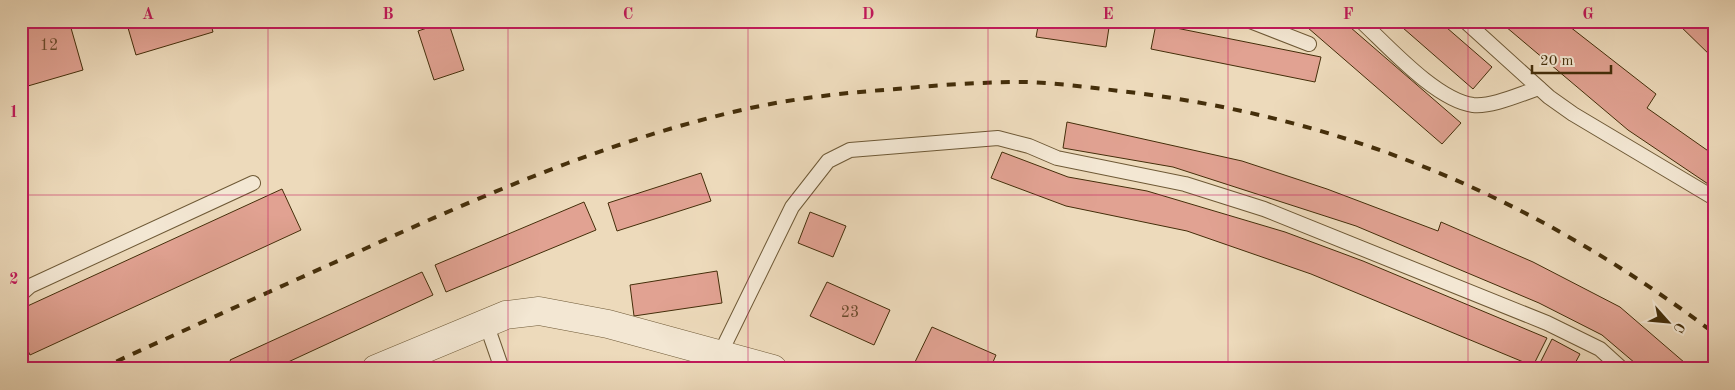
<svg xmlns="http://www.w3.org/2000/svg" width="1735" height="390" viewBox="0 0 1735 390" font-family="'Old Standard TT',serif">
<rect width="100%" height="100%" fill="#eddabb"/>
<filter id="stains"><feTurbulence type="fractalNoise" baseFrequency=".004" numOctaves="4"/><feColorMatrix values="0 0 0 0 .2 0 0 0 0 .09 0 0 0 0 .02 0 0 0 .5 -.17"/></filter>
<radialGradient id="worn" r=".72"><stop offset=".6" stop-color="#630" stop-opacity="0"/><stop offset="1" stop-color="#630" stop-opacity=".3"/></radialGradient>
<g fill="#e1a292" stroke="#442e0a">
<polygon points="21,21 69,21 83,70 21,88"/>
<polygon points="126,21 210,21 213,32 136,55"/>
<polygon points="448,21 464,70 434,80 418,31"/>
<polygon points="650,21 666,21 652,27"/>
<polygon points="1039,21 1110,21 1106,47 1036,37"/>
<polygon points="1300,21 1343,21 1461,123 1442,144"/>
<polygon points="1395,21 1439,21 1492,67 1473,89"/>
<polygon points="1499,21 1566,21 1565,23 1656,94 1647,108 1714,155 1714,182 1711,186 1628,130"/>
<polygon points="1675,21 1714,21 1714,59"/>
<polygon points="1156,24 1321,57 1315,82 1151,49"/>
<polygon points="1067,122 1242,161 1327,189 1438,231 1441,222 1533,262 1620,307 1692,369 1642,369 1602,335 1539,303 1356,226 1173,167 1063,148"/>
<polygon points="1002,152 1068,177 1147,191 1285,232 1363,261 1547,338 1533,366 1311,274 1187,231 1066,206 991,178"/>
<polygon points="21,161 28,165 21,177"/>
<polygon points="701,173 711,201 617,231 608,203"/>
<polygon points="282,189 301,230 30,355 21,336 21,309"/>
<polygon points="584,202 596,230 446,292 435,265"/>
<polygon points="810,212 846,226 833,257 798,243"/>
<polygon points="717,271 722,303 634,316 630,285"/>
<polygon points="422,272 433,295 273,369 234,369 230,360"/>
<polygon points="827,282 890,310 874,345 810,316"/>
<polygon points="932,327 996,355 990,369 929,369 915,362"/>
<polygon points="1552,339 1580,354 1572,369 1537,369"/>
</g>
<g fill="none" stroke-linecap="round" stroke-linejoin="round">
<defs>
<g id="lane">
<polyline points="1250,21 1309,44"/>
<path d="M1361,21C1388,46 1436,100 1473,105C1493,107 1520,94 1539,88"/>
<polyline points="1465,21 1549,97 1573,114 1714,198"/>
<polyline points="21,294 30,286 253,183"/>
<polyline points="486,323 502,369"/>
<polyline points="720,354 792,207 828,161 850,150 998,138 1029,146 1057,158 1185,184 1264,209 1547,323 1600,349 1622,369"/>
</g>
<polyline id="street" points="376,369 506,315 539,311 608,324 773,369"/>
</defs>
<use href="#lane" stroke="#6e5936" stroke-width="16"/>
<use href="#street" stroke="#6e5936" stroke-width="29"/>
<use href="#lane" stroke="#f3e7d3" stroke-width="14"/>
<use href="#street" stroke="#f3e7d3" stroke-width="28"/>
<path stroke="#442e0a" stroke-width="4" stroke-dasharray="9 9" stroke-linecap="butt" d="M100,369C187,329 273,290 360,251C481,196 603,143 733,112C786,99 841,93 896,89C938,85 982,82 1025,82C1063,83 1100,89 1137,93C1355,121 1539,201 1714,333"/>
</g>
<path fill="none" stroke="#c2185b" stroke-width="1" stroke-opacity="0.55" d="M268,21V369M508,21V369M748,21V369M988,21V369M1228,21V369M1468,21V369M21,195H1714"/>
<g text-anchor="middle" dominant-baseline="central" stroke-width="4" stroke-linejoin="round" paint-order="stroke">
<g font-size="16" fill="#6b4b2c">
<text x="49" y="46">12</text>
<text x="850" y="313">23</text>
</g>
</g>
<rect width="1735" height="390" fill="none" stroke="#eddabb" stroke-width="55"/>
<g transform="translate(1668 322) rotate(117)" stroke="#f3e7d3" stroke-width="4" paint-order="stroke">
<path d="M0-4L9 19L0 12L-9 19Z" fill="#442e0a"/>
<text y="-8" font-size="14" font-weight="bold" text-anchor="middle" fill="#442e0a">С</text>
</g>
<path d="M1532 65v8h79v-8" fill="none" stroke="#442e0a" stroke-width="2.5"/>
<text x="1540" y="65" font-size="15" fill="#442e0a" stroke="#f3e7d3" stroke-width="4" paint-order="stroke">20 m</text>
<rect x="28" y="28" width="1680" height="334" fill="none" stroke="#c2185b" stroke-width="2"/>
<g font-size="16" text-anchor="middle" font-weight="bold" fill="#c2185b">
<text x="148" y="19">A</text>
<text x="388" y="19">B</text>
<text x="628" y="19">C</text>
<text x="868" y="19">D</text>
<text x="1108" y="19">E</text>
<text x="1348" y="19">F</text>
<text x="1588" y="19">G</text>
<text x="14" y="117">1</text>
<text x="14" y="284">2</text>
</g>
<rect width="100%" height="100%" filter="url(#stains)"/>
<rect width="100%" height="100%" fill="url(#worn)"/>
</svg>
